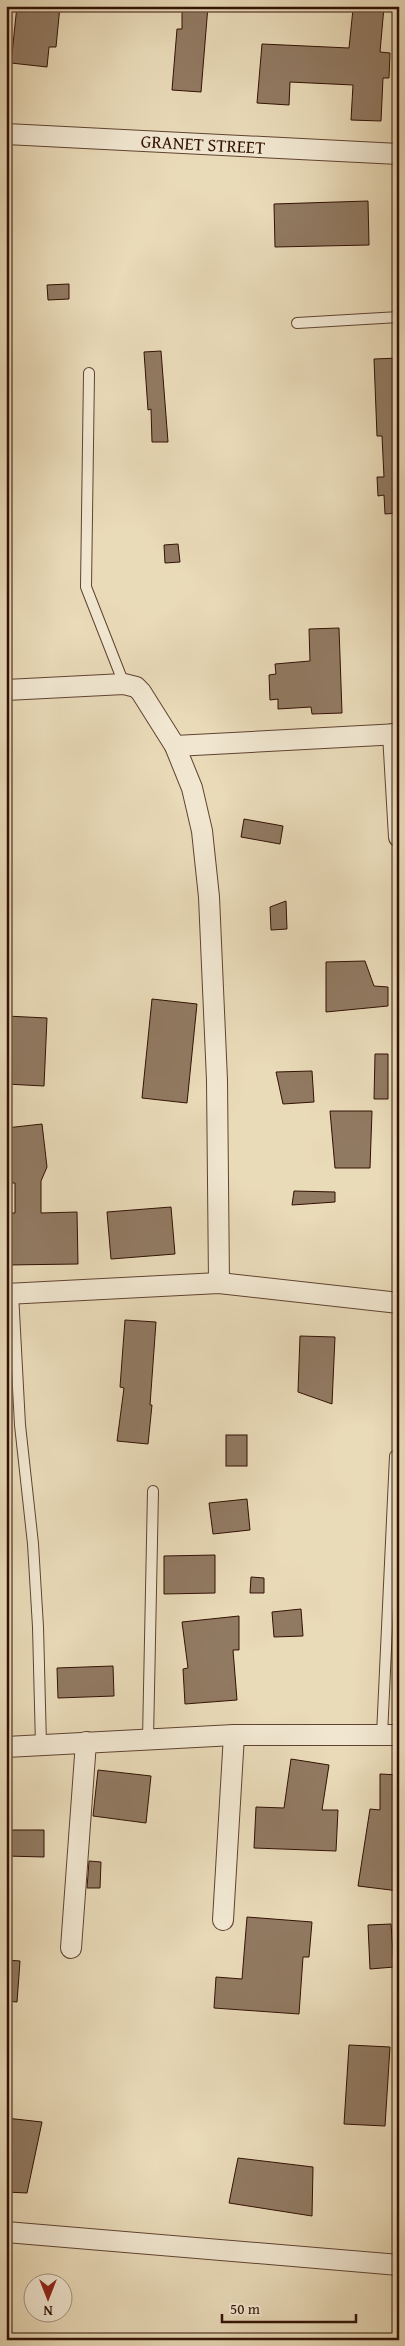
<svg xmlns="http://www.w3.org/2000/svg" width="405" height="2346" viewBox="0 0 405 2346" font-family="'Gentium Book Plus',serif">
<rect width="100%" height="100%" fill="#e9dab8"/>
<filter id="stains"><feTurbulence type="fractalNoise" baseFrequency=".004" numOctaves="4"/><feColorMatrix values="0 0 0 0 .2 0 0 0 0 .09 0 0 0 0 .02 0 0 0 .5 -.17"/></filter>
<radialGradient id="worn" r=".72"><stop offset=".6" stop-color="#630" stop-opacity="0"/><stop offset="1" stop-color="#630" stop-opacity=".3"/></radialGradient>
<g fill="#917a62" stroke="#321104">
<polygon points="17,6 60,6 56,47 49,47 47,67 11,63"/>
<polygon points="182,6 208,6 201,92 172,90 177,29 182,29"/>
<polygon points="371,6 384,7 380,52 390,53 389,78 383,78 381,121 351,120 353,85 290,82 289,105 257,103 262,44 349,48 353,9 369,10"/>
<polygon points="368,201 369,245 275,247 274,204"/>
<polygon points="69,284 69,299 48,300 47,285"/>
<polygon points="161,351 168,442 152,442 151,409 148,410 144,352"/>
<polygon points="399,358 399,513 385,514 384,495 378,496 377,477 384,477 382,436 377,436 374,359"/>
<polygon points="178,544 180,562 165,563 164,545"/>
<polygon points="339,628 342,713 312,714 311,707 278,709 278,699 270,700 269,675 276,674 275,664 310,661 309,629"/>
<polygon points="244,819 283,826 280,844 241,837"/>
<polygon points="286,901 287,929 271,930 270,907"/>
<polygon points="365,961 374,986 388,987 388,1006 326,1012 326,962"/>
<polygon points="152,999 197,1004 187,1103 142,1098"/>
<polygon points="6,1016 47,1018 44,1086 6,1084"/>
<polygon points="375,1054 388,1054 388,1099 374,1099"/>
<polygon points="312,1071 314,1102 283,1104 276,1072"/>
<polygon points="330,1111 372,1111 370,1168 335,1168"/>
<polygon points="42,1124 47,1167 41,1181 41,1213 77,1212 78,1264 6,1265 6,1213 15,1213 15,1183 6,1183 6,1128"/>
<polygon points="294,1191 335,1192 335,1202 292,1205"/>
<polygon points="171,1207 175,1254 111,1259 107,1212"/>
<polygon points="125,1320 156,1322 150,1405 152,1405 148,1444 117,1441 124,1388 120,1387"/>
<polygon points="300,1336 335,1337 332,1404 298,1392"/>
<rect x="226" y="1435" width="21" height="31"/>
<polygon points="247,1499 250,1530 213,1534 209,1503"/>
<polygon points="215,1555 215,1593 164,1594 164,1556"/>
<polygon points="251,1577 264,1578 264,1593 250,1593"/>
<polygon points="301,1609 303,1636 274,1637 272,1612"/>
<polygon points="239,1616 239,1650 233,1650 237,1700 185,1704 183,1669 188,1668 182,1622"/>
<polygon points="113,1666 114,1696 58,1698 57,1668"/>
<polygon points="291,1759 329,1765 322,1810 338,1810 336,1851 254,1848 256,1807 284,1808"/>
<polygon points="98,1770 151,1776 146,1823 93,1816"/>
<polygon points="380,1774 399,1775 399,1891 358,1886 370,1809 380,1810"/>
<polygon points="6,1830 44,1830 44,1857 6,1856"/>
<polygon points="89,1861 101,1862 100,1888 87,1888"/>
<polygon points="247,1917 312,1922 309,1957 303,1957 299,2014 214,2008 216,1977 242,1979"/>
<polygon points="391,1924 394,1967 370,1969 368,1925"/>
<polygon points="6,1960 20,1961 17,2002 6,2001"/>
<polygon points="349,2045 390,2047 385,2126 344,2124"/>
<polygon points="6,2118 42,2122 27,2193 6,2192"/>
<polygon points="238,2158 313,2167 312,2216 229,2203"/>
</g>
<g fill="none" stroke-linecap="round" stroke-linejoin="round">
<defs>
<g id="lane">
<polyline points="297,323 399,317"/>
<polyline points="89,373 86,587 124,684"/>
<polyline points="13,1293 20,1425 33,1544 38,1627 41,1745"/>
<polyline points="382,1735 395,1456"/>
<polyline points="148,1739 153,1491"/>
</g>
<g id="street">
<polyline points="6,134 399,154"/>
<polyline points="6,690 124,684 136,687 141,692 175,746 192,788 202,831 209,897 217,1080 219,1283"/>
<polyline points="393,734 399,837"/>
<polyline points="175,746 399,734"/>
<polyline points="6,1294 219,1283 399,1303"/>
<polyline points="6,1747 234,1735 399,1735"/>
<polyline points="223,1920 234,1735"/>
<polyline points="71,1948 86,1742"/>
<polyline points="6,2232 399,2265"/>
</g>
</defs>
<use href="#lane" stroke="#604331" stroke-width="12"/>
<use href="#street" stroke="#604331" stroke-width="22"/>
<use href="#lane" stroke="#f1e7d1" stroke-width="10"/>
<use href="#street" stroke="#f1e7d1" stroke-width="20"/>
</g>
<g text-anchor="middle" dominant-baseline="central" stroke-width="4" stroke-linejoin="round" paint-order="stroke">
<g font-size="18" fill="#321104" stroke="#f1e7d1">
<text transform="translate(203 144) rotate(3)">GRANET STREET</text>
</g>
</g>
<rect width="405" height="2346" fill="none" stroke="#e9dab8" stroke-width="25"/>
<rect x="8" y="8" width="390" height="2331" fill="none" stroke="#321104" stroke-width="2.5"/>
<rect x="12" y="12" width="380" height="2321" fill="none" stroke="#321104"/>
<g transform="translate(48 2298) rotate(180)"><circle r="24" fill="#f1e7d1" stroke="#a5917f"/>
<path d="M0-4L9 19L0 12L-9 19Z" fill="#8f2418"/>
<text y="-8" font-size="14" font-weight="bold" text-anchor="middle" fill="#321104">N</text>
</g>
<path d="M222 2314v8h134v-8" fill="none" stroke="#321104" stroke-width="2.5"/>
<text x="230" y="2314" font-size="15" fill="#321104" stroke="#f1e7d1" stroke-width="4" paint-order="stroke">50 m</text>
<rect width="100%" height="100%" filter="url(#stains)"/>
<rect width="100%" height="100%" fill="url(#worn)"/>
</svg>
